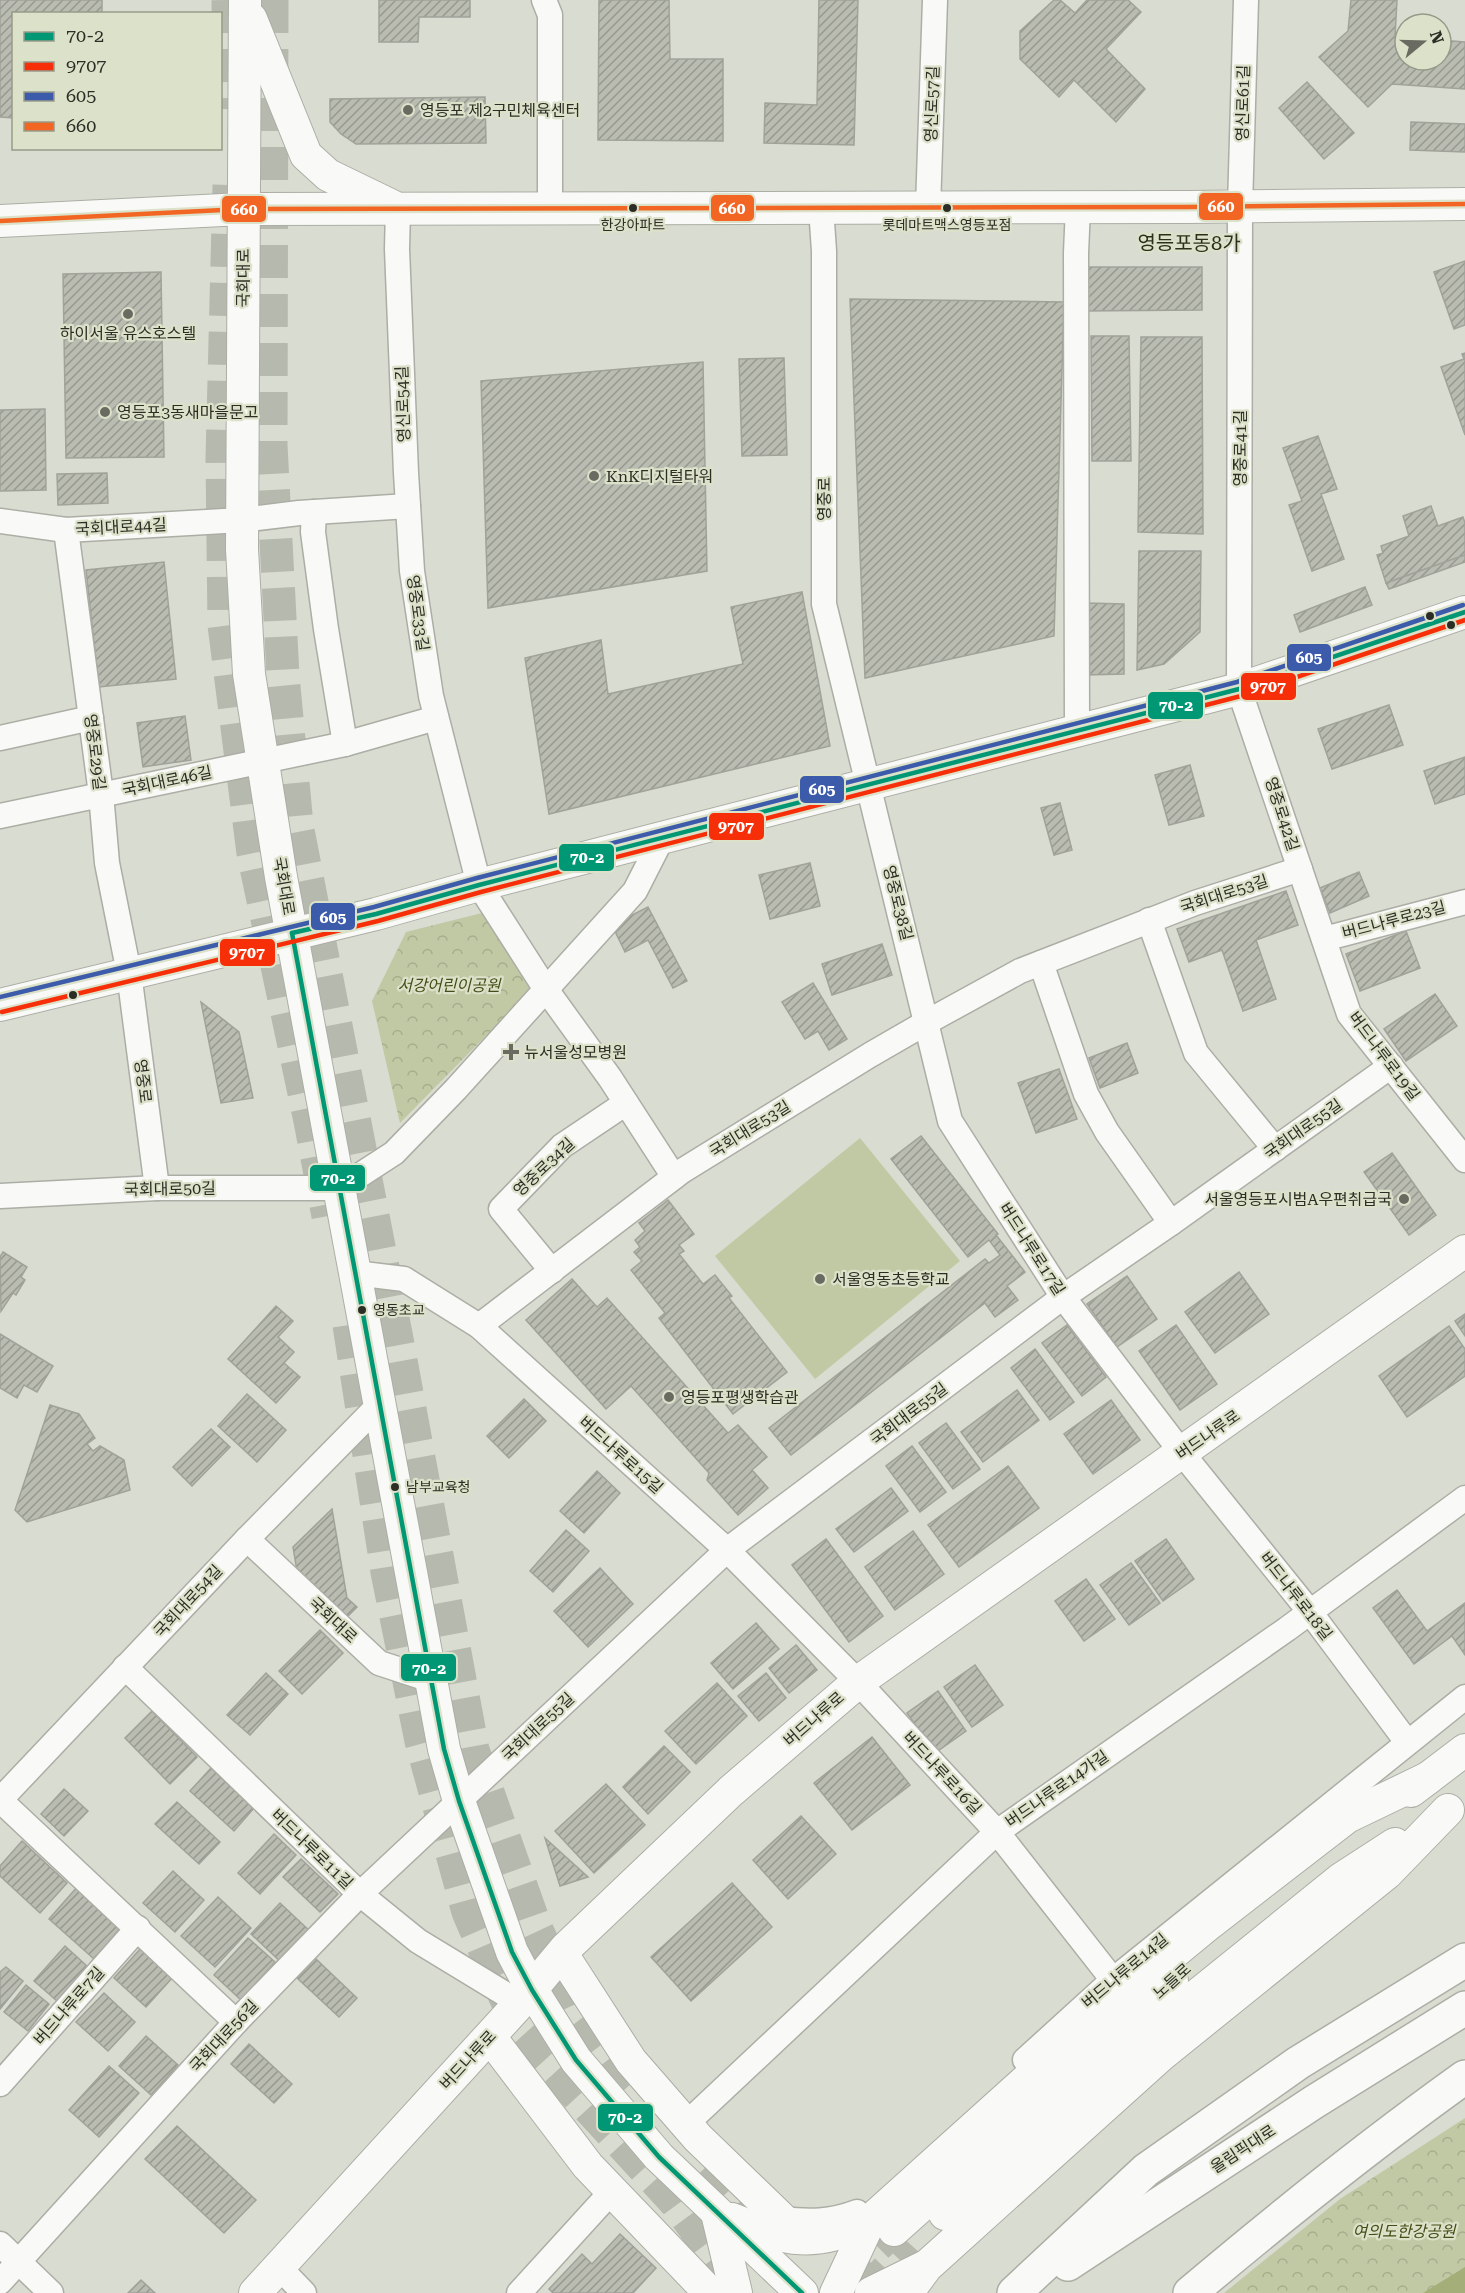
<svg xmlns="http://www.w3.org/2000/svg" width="1465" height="2293" viewBox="0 0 1465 2293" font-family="'Roboto Serif','Noto Sans KR',serif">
<defs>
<pattern id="park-crowns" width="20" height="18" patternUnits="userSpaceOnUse" patternTransform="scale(1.5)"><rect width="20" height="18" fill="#c1c9a4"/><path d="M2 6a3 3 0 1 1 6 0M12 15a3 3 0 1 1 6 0" fill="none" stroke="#a6ad8d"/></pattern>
<pattern id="building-hatch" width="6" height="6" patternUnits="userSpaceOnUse" patternTransform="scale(1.5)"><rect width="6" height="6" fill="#b9bcb1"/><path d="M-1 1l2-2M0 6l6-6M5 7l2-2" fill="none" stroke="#979990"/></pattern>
</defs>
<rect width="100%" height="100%" fill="#d9dcd0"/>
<polygon fill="#c1c9a4" points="860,1138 960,1261 815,1379 715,1256"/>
<g fill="url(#park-crowns)">
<polygon points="486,912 534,987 400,1123 372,1001 406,932"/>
<polygon points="1465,2118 1465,2293 1224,2293 1340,2199"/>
</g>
<polygon fill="#a3ae78" points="1465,2267 1465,2293 1423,2293"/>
<g fill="url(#building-hatch)" stroke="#a0a399" stroke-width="1.5">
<polygon points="0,0 102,0 102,14 14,14 14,118 0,117"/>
<polygon points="379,0 470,0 470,17 419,17 418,42 379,42"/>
<polygon points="599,0 669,0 670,59 723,59 723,141 598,140"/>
<polygon points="819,0 858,0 854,145 764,143 765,103 817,105"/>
<polygon points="1054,0 1060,0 1075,13 1087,0 1128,0 1141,12 1106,49 1145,89 1116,122 1074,80 1059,97 1020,59 1020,31"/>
<polygon points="1351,0 1397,0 1395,37 1405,37 1405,60 1441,60 1441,40 1465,42 1465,89 1392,84 1368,107 1319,57 1348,31"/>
<polygon points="1307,82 1354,133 1324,159 1279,108"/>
<polygon points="485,97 486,143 356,144 341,134 330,122 330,99"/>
<polygon points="1411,122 1465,124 1465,152 1410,150"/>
<polygon points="1465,261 1465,325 1454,329 1434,272"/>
<polygon points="1085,267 1202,267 1202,310 1083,311"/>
<polygon points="161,272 164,457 66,458 63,274"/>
<polygon points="850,299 1064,302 1054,636 865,678"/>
<polygon points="1091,336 1129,336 1131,461 1092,461"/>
<polygon points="1141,337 1202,337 1203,534 1138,532"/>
<polygon points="1465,353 1465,435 1441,367 1464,359 1462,354"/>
<polygon points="784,358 787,455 742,456 739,359"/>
<polygon points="703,362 707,571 488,608 481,381"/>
<polygon points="45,409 46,490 0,491 0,410"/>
<polygon points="1318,436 1337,489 1321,494 1344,559 1312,571 1289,505 1302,501 1283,448"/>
<polygon points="107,473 108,503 58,505 57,474"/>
<polygon points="1431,506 1438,526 1463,517 1465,523 1465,555 1386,583 1377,555 1383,553 1381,546 1409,536 1403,516"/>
<polygon points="1139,551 1201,551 1200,632 1164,664 1137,670"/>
<polygon points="1465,555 1465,562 1389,589 1386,583"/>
<polygon points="164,562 176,679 99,687 86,570"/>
<polygon points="1365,587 1372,605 1300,632 1294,615"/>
<polygon points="802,592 830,746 549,814 525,658 601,640 608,694 743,664 731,607"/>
<polygon points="1086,603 1124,604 1124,674 1085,675"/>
<polygon points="1389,705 1403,745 1332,769 1318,729"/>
<polygon points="185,716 191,760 143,767 137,723"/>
<polygon points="1465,757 1465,794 1435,804 1424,771"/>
<polygon points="1190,765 1204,816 1169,825 1155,775"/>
<polygon points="1060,803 1072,850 1054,855 1041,808"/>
<polygon points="810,863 820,906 770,919 759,875"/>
<polygon points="1359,872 1369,896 1330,913 1320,888"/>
<polygon points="1286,891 1298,925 1256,940 1276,999 1243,1011 1222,950 1189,962 1177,929"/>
<polygon points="648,907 687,981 673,988 648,940 625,952 612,925"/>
<polygon points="1406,931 1420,968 1360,991 1346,954"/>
<polygon points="882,944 892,975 832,995 822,964"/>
<polygon points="813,983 847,1039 829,1050 818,1031 805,1039 782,1002"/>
<polygon points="1435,994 1457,1026 1406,1061 1384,1029"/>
<polygon points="201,1002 239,1032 253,1098 221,1103"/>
<polygon points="1127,1043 1138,1073 1100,1088 1089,1058"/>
<polygon points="1059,1069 1077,1119 1036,1133 1018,1083"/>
<polygon points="921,1136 998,1234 996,1235 1025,1272 1007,1286 1018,1300 995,1317 985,1303 791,1455 769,1428 985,1259 989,1263 1000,1255 989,1240 968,1257 891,1159"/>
<polygon points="1392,1153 1436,1215 1409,1235 1364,1172"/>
<polygon points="668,1200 694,1234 679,1245 684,1251 679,1254 703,1284 715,1275 732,1296 729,1298 787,1372 733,1414 659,1318 665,1313 631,1270 642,1261 634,1252 640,1247 635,1240 645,1231 639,1223"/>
<polygon points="3,1252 27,1267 21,1277 25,1280 16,1295 13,1293 1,1311 0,1257"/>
<polygon points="1239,1272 1269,1314 1215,1353 1185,1312"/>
<polygon points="1127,1276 1157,1319 1117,1347 1087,1304"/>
<polygon points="572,1279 597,1307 607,1298 728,1433 738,1425 767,1457 752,1470 768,1488 738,1515 707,1480 709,1473 631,1386 606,1409 526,1320"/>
<polygon points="276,1306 293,1321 278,1337 294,1352 284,1363 300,1377 276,1403 228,1359"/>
<polygon points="1465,1314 1465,1336 1455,1321"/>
<polygon points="1067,1325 1106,1377 1082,1396 1042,1343"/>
<polygon points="1176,1325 1217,1384 1180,1410 1139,1351"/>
<polygon points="1449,1326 1465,1349 1465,1376 1407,1417 1379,1376"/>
<polygon points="0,1334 53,1366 37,1392 24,1385 17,1398 0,1388"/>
<polygon points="1035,1349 1074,1402 1050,1420 1011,1368"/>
<polygon points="1017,1390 1039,1420 983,1462 961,1432"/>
<polygon points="247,1394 286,1430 257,1462 218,1426"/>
<polygon points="524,1399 546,1421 509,1458 487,1436"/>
<polygon points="1111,1400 1140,1440 1093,1474 1064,1434"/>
<polygon points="50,1405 79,1414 95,1438 87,1444 93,1451 100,1446 124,1460 130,1490 27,1522 15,1510"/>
<polygon points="946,1423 980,1469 953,1489 919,1443"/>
<polygon points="211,1429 230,1447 192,1486 173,1467"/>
<polygon points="912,1446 946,1492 920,1512 886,1466"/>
<polygon points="1008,1466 1039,1508 959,1567 928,1525"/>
<polygon points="597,1471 620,1493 584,1533 560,1511"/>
<polygon points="891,1488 908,1511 854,1552 836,1529"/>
<polygon points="332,1509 347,1598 357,1607 344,1620 298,1577 293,1547"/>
<polygon points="566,1530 589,1551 553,1592 530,1571"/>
<polygon points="913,1531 944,1574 895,1610 865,1567"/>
<polygon points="826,1539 883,1616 849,1642 792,1565"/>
<polygon points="1166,1539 1194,1579 1163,1601 1135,1561"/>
<polygon points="1131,1563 1160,1603 1129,1625 1100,1585"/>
<polygon points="600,1568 633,1604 588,1647 554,1611"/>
<polygon points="1086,1579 1115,1619 1084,1641 1055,1601"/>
<polygon points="1397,1590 1427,1631 1465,1603 1465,1655 1452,1636 1414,1664 1373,1608"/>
<polygon points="756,1623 779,1649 733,1689 711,1663"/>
<polygon points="320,1630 343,1653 302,1694 279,1671"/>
<polygon points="796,1645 817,1670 789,1693 769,1668"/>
<polygon points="975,1665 1003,1705 972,1727 944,1687"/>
<polygon points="266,1673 288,1694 250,1735 227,1715"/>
<polygon points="766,1673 786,1698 759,1721 738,1696"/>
<polygon points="717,1683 747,1716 696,1764 665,1731"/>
<polygon points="938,1691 966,1731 935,1753 907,1713"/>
<polygon points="152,1711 197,1757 170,1784 125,1738"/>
<polygon points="872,1737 910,1785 852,1830 814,1783"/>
<polygon points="664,1746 690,1772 648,1814 623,1787"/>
<polygon points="211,1768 254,1808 234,1831 190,1791"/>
<polygon points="606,1784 645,1825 594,1873 555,1831"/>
<polygon points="64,1789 88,1811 64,1836 41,1814"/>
<polygon points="177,1802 220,1842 199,1864 155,1824"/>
<polygon points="801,1816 836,1854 788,1899 753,1860"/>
<polygon points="274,1834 296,1855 260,1894 238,1873"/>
<polygon points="545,1838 588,1877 560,1886"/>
<polygon points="22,1841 67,1883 40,1913 0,1876 0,1866"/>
<polygon points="301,1859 338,1894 320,1912 283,1877"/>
<polygon points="173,1871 204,1900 175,1932 143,1903"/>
<polygon points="732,1883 772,1927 691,2001 651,1957"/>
<polygon points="78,1886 123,1925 94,1959 49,1919"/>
<polygon points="218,1897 251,1928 215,1967 181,1936"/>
<polygon points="280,1903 314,1935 285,1966 251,1934"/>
<polygon points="248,1938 275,1962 241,2000 214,1975"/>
<polygon points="65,1946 87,1966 57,2001 34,1981"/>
<polygon points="141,1948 173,1977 146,2007 114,1978"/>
<polygon points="315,1958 357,1998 339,2017 297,1978"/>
<polygon points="6,1967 23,1981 0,2009 0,1972"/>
<polygon points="26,1985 49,2004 28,2031 4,2012"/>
<polygon points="104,1993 135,2022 108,2051 76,2022"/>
<polygon points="146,2036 178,2065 151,2095 119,2066"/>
<polygon points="249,2044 292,2084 274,2103 231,2064"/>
<polygon points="109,2066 139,2093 99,2137 69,2110"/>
<polygon points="177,2126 256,2200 224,2233 145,2159"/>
<polygon points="620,2234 656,2268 633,2293 553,2293 549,2289 582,2254 592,2264"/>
<polygon points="141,2280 155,2293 128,2293"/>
</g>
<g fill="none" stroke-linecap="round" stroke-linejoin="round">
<g stroke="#b6b9ae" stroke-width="32" stroke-dasharray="32 16" stroke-linecap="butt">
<polyline points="843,2280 894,2230"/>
<polyline points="865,2293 910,2244"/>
</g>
<g stroke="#b6b9ae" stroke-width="33" stroke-dasharray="33 16" stroke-linecap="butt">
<polyline points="228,0 229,109"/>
<polyline points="272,0 271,445 283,676 297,825 397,1339 473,1750 536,1928 578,2017 624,2077 641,2095"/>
<polyline points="229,185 222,458 224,625 253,853 310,1121 328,1216"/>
<polyline points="349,1325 387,1572 421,1741 468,1912 522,2036 676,2203 723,2267 728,2287"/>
<polyline points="708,2165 732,2190 765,2244"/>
</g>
<defs>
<g id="minor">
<polyline points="544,0 550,15 550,209"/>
<polyline points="1246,0 1240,207 1239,689 1349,1014 1465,1160"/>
<polyline points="821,208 824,251 824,604 950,1121 1063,1297 1182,1453 1310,1612 1407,1742"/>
<polyline points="928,208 935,0"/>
<polyline points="398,209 397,249 406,473 412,571 431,696 479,885 545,988 610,1078 674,1177"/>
<polyline points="314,512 313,532 326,629 345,744"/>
<polyline points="0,521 66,530 242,520 299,513 408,506"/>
<polyline points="66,530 101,794 107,863 129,973 157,1188"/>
<polyline points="1077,731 1076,253 1078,207"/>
<polyline points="0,738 91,718"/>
<polyline points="0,816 345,744 436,718"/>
<polyline points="1149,920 1196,1053 1275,1149"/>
<polyline points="1324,939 1465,902"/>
<polyline points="1041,963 1086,1094 1107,1132 1171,1223"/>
<polyline points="0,1196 157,1188 340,1188 394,1153 456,1089 635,891 662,838"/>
<polyline points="552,1271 501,1209 562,1146 626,1103"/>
<polyline points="355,1273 404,1279 479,1326 727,1550 858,1682 997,1832 1113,1980"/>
<polyline points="479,1326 682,1171 870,1055 927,1022 1020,971 1195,903 1300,869"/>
<polyline points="247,1539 379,1663 431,1680"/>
<polyline points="125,1667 360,1894 418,1941 520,2003"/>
<polyline points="236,2022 0,1800 247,1539 380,1404"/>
<polyline points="1025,2060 1113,1980 1465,1697"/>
<polyline points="0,2084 138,1928"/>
<polyline points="685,2125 997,1832 1287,1629 1465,1498"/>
<path d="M782,2219C809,2222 831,2222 857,2212"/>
<polyline points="0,2244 51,2293"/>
<polyline points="279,2267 304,2293"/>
<polyline points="0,2282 236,2022 360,1894 727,1550 1063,1297 1171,1223 1391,1066"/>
<polyline points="519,2293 612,2191"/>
</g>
<g id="major">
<polyline points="245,0 242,549 249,674 281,877 444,1749 459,1801 512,1952 532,1990 576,2060 659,2157 802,2293"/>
<polyline points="251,19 306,155 328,175 392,206"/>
<polyline points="0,221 243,209 1188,207 1465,204"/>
<polyline points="0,1005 376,914 479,885 1239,689 1465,612"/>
<polyline points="1411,1791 1465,1750"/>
<polyline points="562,1954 631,2061 698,2138 782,2219 786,2229"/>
<polyline points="490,2037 588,2166 710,2293"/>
<polyline points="717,2213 736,2293"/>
<polyline points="945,2214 1159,2026 1341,1879 1395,1844"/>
<path d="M732,2219C787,2241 815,2248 870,2221L1102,2012L1210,1923L1347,1817L1428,1778"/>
<polyline points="894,2230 1172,1981"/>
<polyline points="255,2293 520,2003 566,1948 731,1791 858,1682 1465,1251"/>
<polyline points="836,2293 870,2221"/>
<polyline points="871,2293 924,2267"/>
<polyline points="907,2293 927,2266 1160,2056 1387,1873 1448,1810"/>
</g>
<g id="highway">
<polyline points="1068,2264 1314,2102 1465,2008"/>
<polyline points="1014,2293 1146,2170 1298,2063 1465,1960"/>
<path d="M1190,2293C1279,2218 1370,2145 1465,2077"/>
</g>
</defs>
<use href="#minor" stroke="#acaea5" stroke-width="27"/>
<use href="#major" stroke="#acaea5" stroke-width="34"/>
<use href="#highway" stroke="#acaea5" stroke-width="36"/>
<use href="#minor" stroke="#f9faf8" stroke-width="24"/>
<use href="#major" stroke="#f9faf8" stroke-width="32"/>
<use href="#highway" stroke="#f9faf8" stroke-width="33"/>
<defs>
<g id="bus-1">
<polyline points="292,933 444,1749 459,1801 512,1952 532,1990 576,2060 659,2157 802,2293"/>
<polyline points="292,933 376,914 479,885 1239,689 1465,612"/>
</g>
<polyline id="bus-2" points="2,1012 378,921 481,892 1241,696 1465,620"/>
<polyline id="bus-3" points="0,997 374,907 477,878 1237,682 1463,605"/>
<polyline id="bus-4" points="0,221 243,209 1188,207 1465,204"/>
</defs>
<use href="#bus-1" stroke="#dce2ca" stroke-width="9"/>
<use href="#bus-2" stroke="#dce2ca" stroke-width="9"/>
<use href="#bus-3" stroke="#dce2ca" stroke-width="9"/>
<use href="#bus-4" stroke="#dce2ca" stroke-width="9"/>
<use href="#bus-1" stroke="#009775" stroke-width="4.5"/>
<use href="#bus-2" stroke="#f72f08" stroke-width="4.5"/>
<use href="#bus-3" stroke="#3d5bab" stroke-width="4.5"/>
<use href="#bus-4" stroke="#f26522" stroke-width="4.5"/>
</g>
<g fill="#696b61" stroke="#dce2ca" stroke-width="2">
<circle cx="408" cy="110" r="6"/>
<circle cx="128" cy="314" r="6"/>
<circle cx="105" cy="412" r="6"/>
<circle cx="594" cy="476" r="6"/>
<path d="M508 1043h6v6h6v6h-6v6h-6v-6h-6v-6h6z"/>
<circle cx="1404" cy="1199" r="6"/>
<circle cx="820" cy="1279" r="6"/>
<circle cx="669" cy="1397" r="6"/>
</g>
<g fill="#2c2e25" stroke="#dce2ca" stroke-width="2">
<circle cx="633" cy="208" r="5"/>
<circle cx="947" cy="208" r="5"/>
<circle cx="1430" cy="616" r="5"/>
<circle cx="1451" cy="625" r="5"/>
<circle cx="73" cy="995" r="5"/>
<circle cx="362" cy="1310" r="5"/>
<circle cx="395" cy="1487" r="5"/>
</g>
<g text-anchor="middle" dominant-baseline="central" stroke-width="4.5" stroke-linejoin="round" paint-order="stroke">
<g font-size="14" fill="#2c2e25" stroke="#dce2ca">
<text x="633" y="225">한강아파트</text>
<text x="947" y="225">롯데마트맥스영등포점</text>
<text x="373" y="1310" text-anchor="start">영동초교</text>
<text x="406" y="1487" text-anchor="start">남부교육청</text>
</g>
<g font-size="16" fill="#2c2e25" stroke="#dce2ca">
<text transform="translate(1243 103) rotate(-89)">영신로61길</text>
<text transform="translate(932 104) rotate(-88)">영신로57길</text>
<text transform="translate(243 278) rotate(-90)">국회대로</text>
<text transform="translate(403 404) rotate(-92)">영신로54길</text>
<text transform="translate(1240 448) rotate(-90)">영중로41길</text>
<text transform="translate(824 499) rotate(-90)">영중로</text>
<text transform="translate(121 527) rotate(-3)">국회대로44길</text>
<text transform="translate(418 613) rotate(82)">영중로33길</text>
<text transform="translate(95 752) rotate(83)">영중로29길</text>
<text transform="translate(167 781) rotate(-12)">국회대로46길</text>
<text transform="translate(1282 814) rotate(72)">영중로42길</text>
<text transform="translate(284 886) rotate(80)">국회대로</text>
<text transform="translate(1224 894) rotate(-18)">국회대로53길</text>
<text transform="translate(898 903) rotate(76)">영중로38길</text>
<text transform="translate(1394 920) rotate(-15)">버드나루로23길</text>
<text transform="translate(1384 1056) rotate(53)">버드나루로19길</text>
<text transform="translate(143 1081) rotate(83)">영중로</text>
<text transform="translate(750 1129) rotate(-32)">국회대로53길</text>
<text transform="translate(1303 1129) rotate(-35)">국회대로55길</text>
<text transform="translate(544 1167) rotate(-43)">영중로34길</text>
<text transform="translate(170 1189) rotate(-1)">국회대로50길</text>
<text transform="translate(1032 1249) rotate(57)">버드나루로17길</text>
<text transform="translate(909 1414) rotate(-37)">국회대로55길</text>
<text transform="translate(1208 1435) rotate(-35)">버드나루로</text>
<text transform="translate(621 1455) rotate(42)">버드나루로15길</text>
<text transform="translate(1296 1596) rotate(52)">버드나루로18길</text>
<text transform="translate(188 1601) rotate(-47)">국회대로54길</text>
<text transform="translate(333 1620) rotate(43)">국회대로</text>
<text transform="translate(814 1719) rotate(-41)">버드나루로</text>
<text transform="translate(538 1727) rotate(-43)">국회대로55길</text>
<text transform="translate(942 1773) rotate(47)">버드나루로16길</text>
<text transform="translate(1057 1789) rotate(-35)">버드나루로14가길</text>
<text transform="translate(312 1849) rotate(44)">버드나루로11길</text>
<text transform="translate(1125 1971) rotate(-40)">버드나루로14길</text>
<text transform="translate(1172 1981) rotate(-42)">노들로</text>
<text transform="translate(69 2006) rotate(-49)">버드나루로7길</text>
<text transform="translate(224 2036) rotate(-47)">국회대로56길</text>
<text transform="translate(468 2060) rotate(-47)">버드나루로</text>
<text transform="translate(1243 2149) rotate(-33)">올림픽대로</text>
</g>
<g font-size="16" fill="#2c2e25" stroke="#dce2ca" text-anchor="start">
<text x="420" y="110">영등포 제2구민체육센터</text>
<text x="128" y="333" text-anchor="middle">하이서울 유스호스텔</text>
<text x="117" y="412">영등포3동새마을문고</text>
<text x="606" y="476">KnK디지털타워</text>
<text x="524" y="1052">뉴서울성모병원</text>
<text x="1392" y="1199" text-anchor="end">서울영등포시범A우편취급국</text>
<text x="832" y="1279">서울영동초등학교</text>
<text x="681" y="1397">영등포평생학습관</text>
</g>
<g font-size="16" font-style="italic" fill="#444d17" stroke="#dce2ca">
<text x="449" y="985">서강어린이공원</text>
<text x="1404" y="2231">여의도한강공원</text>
</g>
<g font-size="20" fill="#2b2f1c" stroke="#dce2ca">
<text x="1189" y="243">영등포동8가</text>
</g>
</g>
<g stroke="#dce2ca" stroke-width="2">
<rect x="1198" y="192" width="46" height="29" rx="6" fill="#f26522"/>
<rect x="710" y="194" width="45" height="28" rx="6" fill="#f26522"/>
<rect x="221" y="195" width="46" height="28" rx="6" fill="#f26522"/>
<rect x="1286" y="643" width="46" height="29" rx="6" fill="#3d5bab"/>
<rect x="1240" y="672" width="57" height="29" rx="6" fill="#f72f08"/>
<rect x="1147" y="691" width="57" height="29" rx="6" fill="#009775"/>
<rect x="799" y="775" width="46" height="29" rx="6" fill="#3d5bab"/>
<rect x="708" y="812" width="57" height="29" rx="6" fill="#f72f08"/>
<rect x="558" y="843" width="57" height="29" rx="6" fill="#009775"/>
<rect x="310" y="902" width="46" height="29" rx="6" fill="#3d5bab"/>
<rect x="219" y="938" width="57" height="29" rx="6" fill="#f72f08"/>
<rect x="309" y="1164" width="57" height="28" rx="6" fill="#009775"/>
<rect x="400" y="1653" width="57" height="29" rx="6" fill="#009775"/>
<rect x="597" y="2103" width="57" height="29" rx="6" fill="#009775"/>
</g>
<g font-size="16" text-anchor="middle" font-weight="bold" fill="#fff">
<text x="1221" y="212">660</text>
<text x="732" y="214">660</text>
<text x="244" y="215">660</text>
<text x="1309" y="663">605</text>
<text x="1268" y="692">9707</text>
<text x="1176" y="711">70-2</text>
<text x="822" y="795">605</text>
<text x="736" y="832">9707</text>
<text x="587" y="863">70-2</text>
<text x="333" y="923">605</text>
<text x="247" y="958">9707</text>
<text x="338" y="1184">70-2</text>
<text x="429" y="1674">70-2</text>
<text x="625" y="2123">70-2</text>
</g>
<rect x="12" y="12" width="210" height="138" fill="#dce2ca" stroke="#969a88" stroke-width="1.5"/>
<rect x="24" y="32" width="30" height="9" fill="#009775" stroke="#969a88" stroke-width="1.5"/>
<text x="66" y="42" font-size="18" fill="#2c2e25">70-2</text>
<rect x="24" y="62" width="30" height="9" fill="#f72f08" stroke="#969a88" stroke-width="1.5"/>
<text x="66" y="72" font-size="18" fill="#2c2e25">9707</text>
<rect x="24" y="92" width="30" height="9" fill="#3d5bab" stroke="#969a88" stroke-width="1.5"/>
<text x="66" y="102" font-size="18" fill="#2c2e25">605</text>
<rect x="24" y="122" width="30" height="9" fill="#f26522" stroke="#969a88" stroke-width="1.5"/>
<text x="66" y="132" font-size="18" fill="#2c2e25">660</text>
<g transform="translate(1423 42) rotate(71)"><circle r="28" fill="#dce2ca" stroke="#969a88" stroke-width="1.5"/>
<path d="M0-4.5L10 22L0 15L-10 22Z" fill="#696b61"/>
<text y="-9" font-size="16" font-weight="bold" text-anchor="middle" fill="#2c2e25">N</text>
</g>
</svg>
